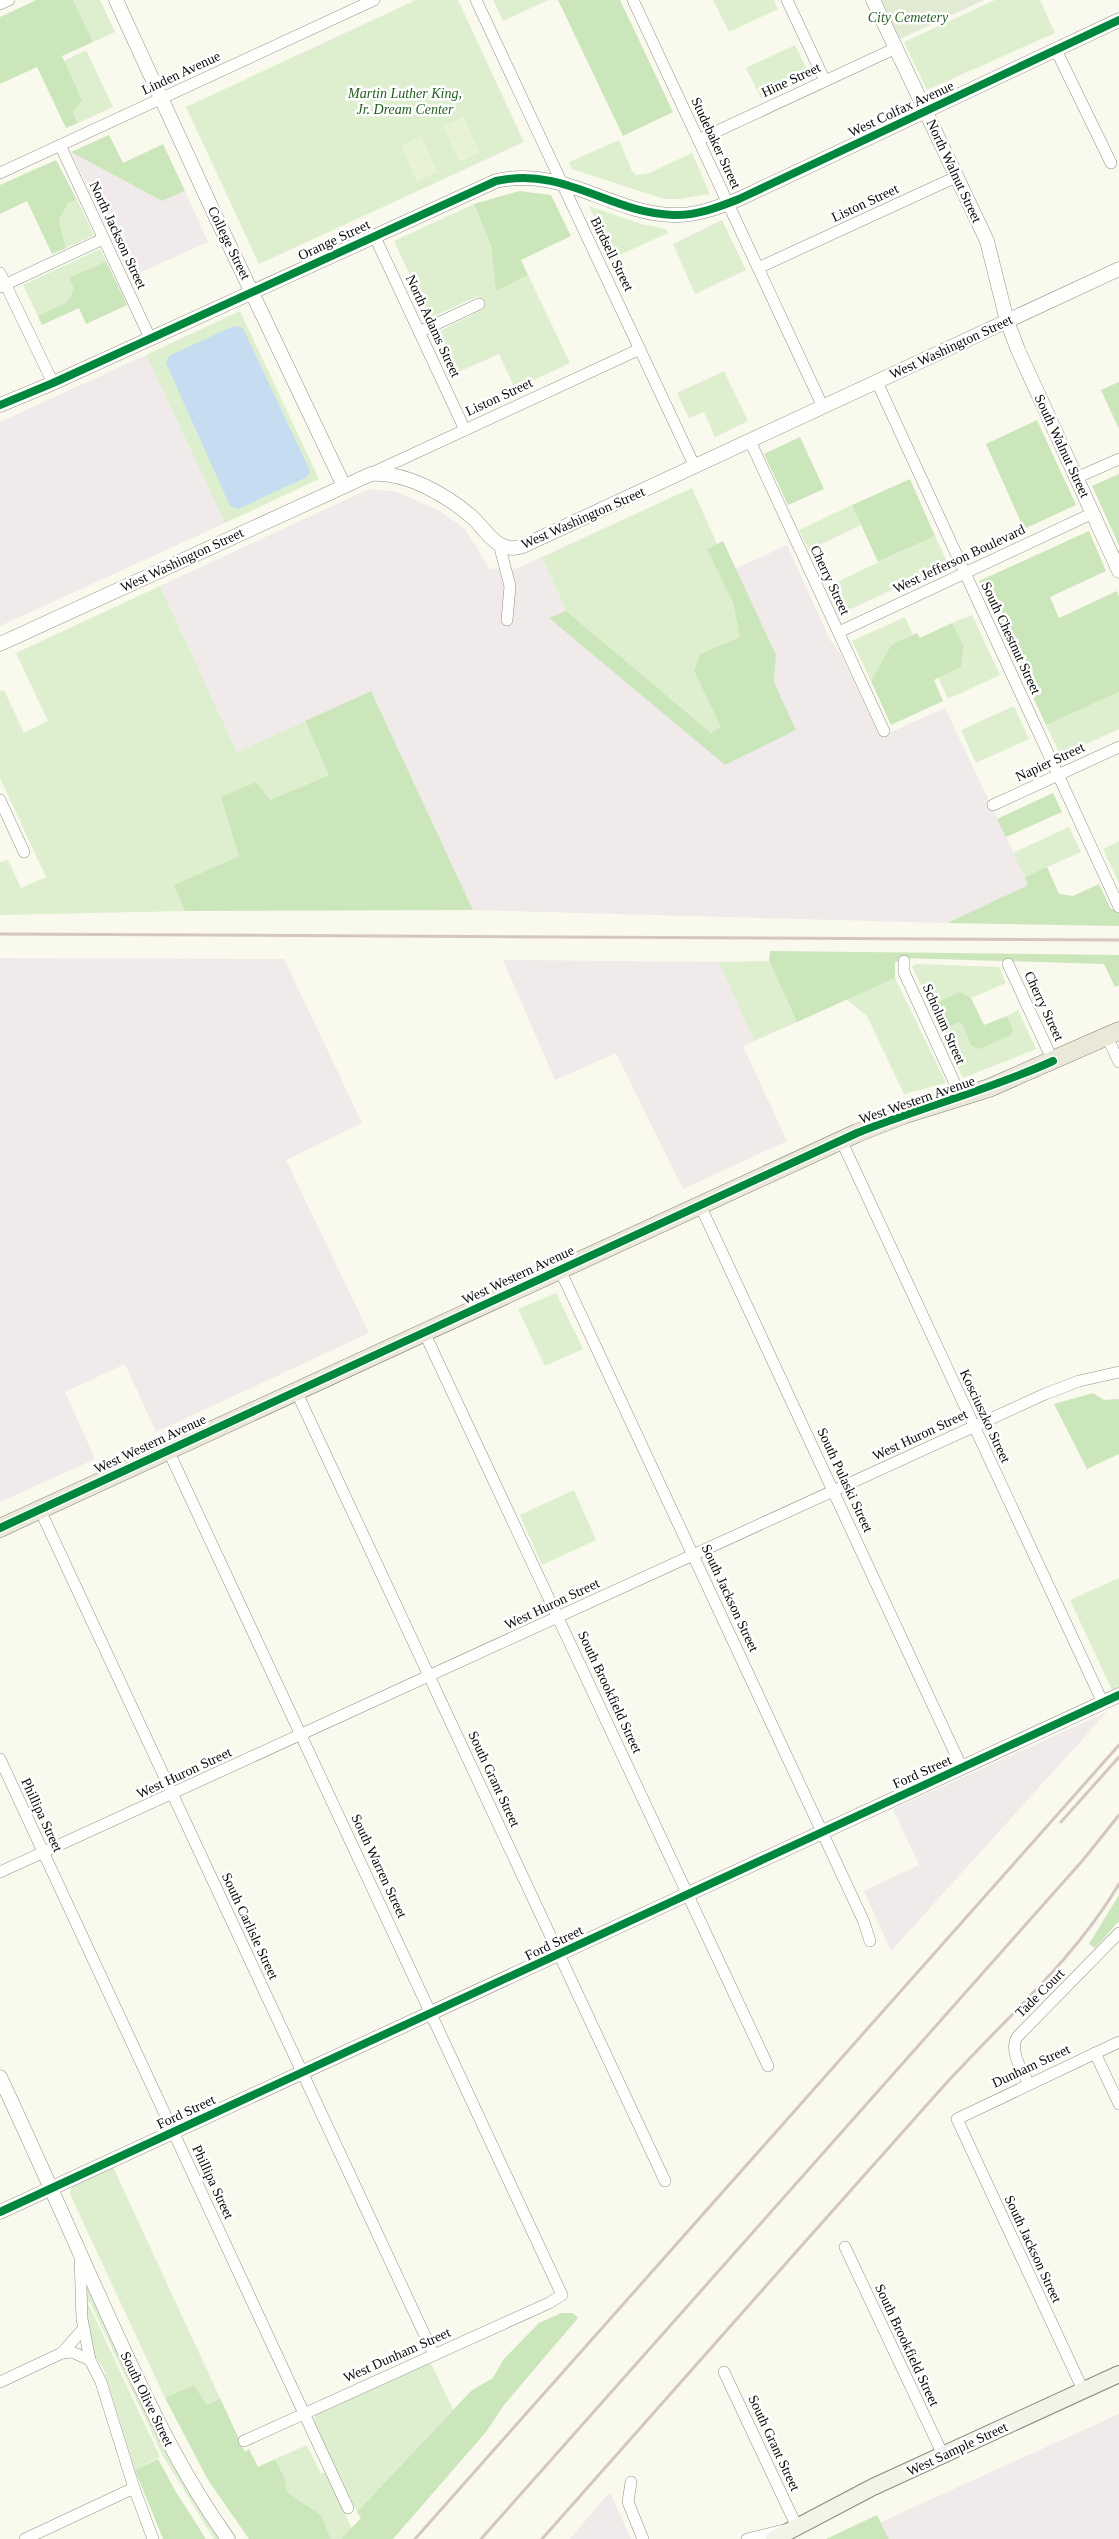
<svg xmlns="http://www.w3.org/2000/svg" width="1119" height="2539" viewBox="0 0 1119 2539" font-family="Georgia,serif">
<rect width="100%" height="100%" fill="#f9f9ed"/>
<g fill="#f0eaeb">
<polygon points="71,152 162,201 185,191 208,242 130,277"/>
<polygon points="146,355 225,523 0,626 0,422"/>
<polygon points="369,489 397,492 440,511 465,529 490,569 516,569 542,557 566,611 550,619 796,730 774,682 776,655 735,569 787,545 830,640 839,651 880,737 945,708 1029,885 946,923 473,910 371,691 237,752 160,586"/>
<polygon points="0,958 284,959 362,1123 286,1160 369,1333 156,1432 125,1364 65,1392 95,1459 0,1502"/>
<polygon points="503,960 719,962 754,1041 743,1046 787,1141 683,1189 616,1053 555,1080"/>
<polygon points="1107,1712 891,1951 864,1891 919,1865 893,1809"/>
<polygon points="1119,2414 1119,2539 889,2539 881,2522"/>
<polygon points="610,2492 631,2539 570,2539"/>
</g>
<g fill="#ddefce">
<polygon points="73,0 100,0 115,32 93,42"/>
<polygon points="416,0 458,0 524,142 259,264 186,107"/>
<polygon points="493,0 548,0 503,21"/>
<polygon points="713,0 774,0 778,9 729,32"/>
<polygon points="995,0 1040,0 1055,33 927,90 904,42"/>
<polygon points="795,45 811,78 762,100 746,68"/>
<polygon points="86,50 113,107 78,123 73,113 82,100 64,61"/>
<polygon points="619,140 632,171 636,175 649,173 692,153 710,194 679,199 664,199 572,169 569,162"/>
<polygon points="77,200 94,235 66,248 59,220 68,203"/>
<polygon points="474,204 491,245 496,290 528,275 570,363 515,389 499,354 456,373 437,332 484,309 478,296 430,318 394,241"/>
<polygon points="589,206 641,224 666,229 668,233 613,258"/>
<polygon points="722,220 746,270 695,294 673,244"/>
<polygon points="100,249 106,261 69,278 74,289 67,302 38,316 23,285"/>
<polygon points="240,311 319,479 225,523 146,355"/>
<polygon points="724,371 748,421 715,437 704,412 689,418 677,393"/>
<polygon points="692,488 717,544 707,549 733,603 740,637 700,654 694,671 722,727 711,733 566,611 542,557"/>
<polygon points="852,505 861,525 809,550 799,530"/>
<polygon points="935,536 948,564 838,615 826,587"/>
<polygon points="160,586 237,752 305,721 329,775 270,800 239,856 174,885 185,911 0,915 0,862 8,860 21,888 46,877 0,778 0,692 4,690 24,733 48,721 16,653"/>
<polygon points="972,615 1000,675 948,699 938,677 961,667 964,646 952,623"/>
<polygon points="905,617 913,635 891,645 871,681 852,641"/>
<polygon points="1119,692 1119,729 1061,756 1046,725"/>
<polygon points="1014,706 1029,739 976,763 961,730"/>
<polygon points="1069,827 1081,852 1025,877 1013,853"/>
<polygon points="1119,841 1119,883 1103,849"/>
<polygon points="769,961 797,1022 754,1041 719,962"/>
<polygon points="918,964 999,967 1006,983 971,998 960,992 930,1005 912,966"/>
<polygon points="895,978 946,1083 904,1094 867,1016 846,999"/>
<polygon points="1018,1010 1036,1049 963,1078 941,1030 958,1023 962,1024 971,1046 1013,1030 1007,1016"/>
<polygon points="556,1293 583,1349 545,1366 518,1309"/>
<polygon points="574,1490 596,1540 542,1565 520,1515"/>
<polygon points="1119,1578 1119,1687 1112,1690 1070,1600"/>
<polygon points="113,2167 220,2398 207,2405 194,2385 165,2398 70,2194 71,2187"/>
<polygon points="86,2282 171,2462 220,2539 214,2539 163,2456 90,2302 86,2302"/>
<polygon points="86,2305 89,2305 160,2457 135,2470 103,2367 94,2355"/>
<polygon points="428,2364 432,2365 453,2410 357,2512 314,2423 315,2415"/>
<polygon points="307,2445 321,2474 326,2472 352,2529 341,2539 331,2539 321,2515 287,2492 285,2479 275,2459"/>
</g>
<g fill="#cce6bc">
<polygon points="36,0 73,0 93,42 62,56 82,100 73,113 78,123 66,128 37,67 0,84 0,17"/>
<polygon points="558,0 620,0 673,112 623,136"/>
<polygon points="109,135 123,163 163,144 185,191 162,201 71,152"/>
<polygon points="56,160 77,200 68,203 59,220 66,248 52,254 27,201 0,214 0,185"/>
<polygon points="519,191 551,195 571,236 521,260 528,275 496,291 491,245 474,204"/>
<polygon points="106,261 127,305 86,324 79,308 42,325 38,316 67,302 74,289 69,278"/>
<polygon points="1119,382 1119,429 1101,390"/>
<polygon points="1037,420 1076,505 1024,529 986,444"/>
<polygon points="800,437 824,489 788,505 764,454"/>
<polygon points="1119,474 1119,545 1092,486"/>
<polygon points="910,479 935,536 878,562 852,505"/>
<polygon points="1089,531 1106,571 1050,597 1059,618 1117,591 1119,597 1119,692 1046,725 979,581"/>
<polygon points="723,541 776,655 774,682 796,730 725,765 549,618 566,611 711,733 721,727 694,671 700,654 740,637 733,603 707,549"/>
<polygon points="952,623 964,646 961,667 934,680 943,701 891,725 871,681 891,645 917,633 920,638"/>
<polygon points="371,691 473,910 185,911 174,885 239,856 221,797 256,782 270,800 329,775 305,721"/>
<polygon points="1053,793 1062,812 1006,837 997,819"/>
<polygon points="1047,867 1059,894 1073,896 1099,884 1111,909 1119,910 1119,926 947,923 1028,885 1025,877"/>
<polygon points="770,951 1119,955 1119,985 1115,987 1104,964 903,958 895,963 895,978 797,1022 769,961"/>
<polygon points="960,992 971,998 984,1025 1007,1016 1013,1030 1011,1035 979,1049 971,1046 962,1024 958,1023 941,1030 930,1005"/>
<polygon points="1093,1393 1104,1400 1119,1399 1119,1454 1087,1469 1054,1404"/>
<polygon points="1119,1895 1119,1921 1095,1948 1089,1944"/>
<polygon points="561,2313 573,2313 578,2318 504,2405 486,2432 393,2539 341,2539 361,2518 357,2512 472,2390 493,2378 503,2360 539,2323"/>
<polygon points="194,2385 207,2405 220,2398 245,2452 249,2449 258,2467 275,2459 285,2479 287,2492 321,2515 331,2539 249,2539 208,2480 165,2398"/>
<polygon points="158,2459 176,2492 206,2539 163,2539 135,2470"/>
<polygon points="877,2515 889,2539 826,2539"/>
</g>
<polygon fill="#e1ead2" points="882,0 984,0 900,39"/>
<g fill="#e7f2d7">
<polygon points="464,117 480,153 459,162 443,126"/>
<polygon points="421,136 438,172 417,182 401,146"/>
</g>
<polygon fill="#c5dcf1" points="234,326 243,328 310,471 307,477 238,509 230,506 166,363 169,356"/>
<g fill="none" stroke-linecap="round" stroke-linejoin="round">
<defs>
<g id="minor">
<polyline points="476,0 695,467"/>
<polyline points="633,0 823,407"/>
<polyline points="787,0 825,81"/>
<polyline points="0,4 9,0"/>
<polyline points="1056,50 1111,163"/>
<polyline points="698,140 896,48"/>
<polyline points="60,145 150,338"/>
<polyline points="0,173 374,0"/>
<polyline points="374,235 465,430"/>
<polyline points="758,268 956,177"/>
<polyline points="0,273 53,383"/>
<polyline points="0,287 103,239"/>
<polyline points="419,332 479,304"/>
<polyline points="877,382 1119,907"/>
<polyline points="750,441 884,731"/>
<polyline points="372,473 640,349"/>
<polyline points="1076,478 1119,459"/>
<polyline points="499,544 510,586 507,620"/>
<polyline points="839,632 1093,513"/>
<polyline points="0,800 24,852"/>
<polyline points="993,805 1119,747"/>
<polyline points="904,961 904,972 961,1097"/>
<polyline points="1008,964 1053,1061"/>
<polyline points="1107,1037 1119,1062"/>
<polyline points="841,1140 1103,1703"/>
<polyline points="700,1205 962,1768"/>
<polyline points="560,1270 864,1922 870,1941"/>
<polyline points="424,1332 768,2066"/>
<polyline points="296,1391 665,2181"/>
<polyline points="168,1450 562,2295 549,2303 244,2441"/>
<polyline points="40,1510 434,2355"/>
<polyline points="0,1759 348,2508"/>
<polyline points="0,1872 1045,1394 1079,1381 1119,1372"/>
<polyline points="1095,2053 1119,2104"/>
<path d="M1029,2084C1022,2070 1009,2052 1017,2037L1119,1933"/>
<polyline points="845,2247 943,2455"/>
<polyline points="80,2256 82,2319 90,2360 101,2382 134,2488 153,2539"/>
<polyline points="62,2353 84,2328"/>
<polyline points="724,2372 797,2527 747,2539"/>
<polyline points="0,2382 62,2353 72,2352 90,2360"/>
<polyline points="1083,2390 957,2119 1119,2042"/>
<polyline points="631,2482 628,2502 643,2539"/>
<polyline points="25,2539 134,2488"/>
</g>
<g id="tertiary">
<polyline points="116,0 214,213 344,486"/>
<polyline points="873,0 987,241 1007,321 1018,350 1119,571"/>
<path d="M0,405L53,383L496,181C565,166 609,213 673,215C696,216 719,207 739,199L1119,20"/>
<path d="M0,644L371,474C407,472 447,495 473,518C482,526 490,540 501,545C509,549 515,549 523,546L1119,269"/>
<path d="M0,2077C40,2162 77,2248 116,2333C149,2405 182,2475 228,2539"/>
<polyline points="0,2212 1119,1695"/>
</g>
<polyline id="secondary" points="774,2539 873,2487 1119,2374"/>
<polyline id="primary" points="0,1528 857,1133 903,1115 989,1088 1119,1031"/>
</defs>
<use href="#minor" stroke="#92928c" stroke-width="12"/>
<use href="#tertiary" stroke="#92928c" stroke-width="15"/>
<use href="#secondary" stroke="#888883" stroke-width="18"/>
<use href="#primary" stroke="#7f7f7a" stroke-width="19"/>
<use href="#minor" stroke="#fefefc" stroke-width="11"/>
<use href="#tertiary" stroke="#fefefc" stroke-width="14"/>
<use href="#secondary" stroke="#f3f4e7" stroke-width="16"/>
<use href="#primary" stroke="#eae9d8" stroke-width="18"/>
<g stroke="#d5c6c2" stroke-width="3">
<polyline points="0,934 1119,940"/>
<polyline points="1061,1822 1119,1757"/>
<polyline points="415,2539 1119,1745"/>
<polyline points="481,2539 1083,1860 1119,1815"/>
<path d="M542,2539C674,2388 808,2239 941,2089C1001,2022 1073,1962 1119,1884"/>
</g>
<defs>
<g id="cycleway">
<path d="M0,405L53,383L496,181C565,166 609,213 673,215C696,216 719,207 739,199L1119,20"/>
<path d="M0,1528L857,1133C922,1107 989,1090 1053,1061"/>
<polyline points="0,2212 1119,1695"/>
</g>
</defs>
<use href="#cycleway" stroke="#fff" stroke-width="11"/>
<use href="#cycleway" stroke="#00873e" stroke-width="8"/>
</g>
<g text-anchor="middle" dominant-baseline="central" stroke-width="5" stroke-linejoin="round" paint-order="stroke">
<g font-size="14" font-style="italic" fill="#225e1e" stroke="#fff">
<text x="908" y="17">City Cemetery</text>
<text x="405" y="93">Martin Luther King,<tspan x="405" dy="16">Jr. Dream Center</tspan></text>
</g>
<g font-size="14" fill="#0a0a0a" stroke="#fff">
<text transform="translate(181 73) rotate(-25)">Linden Avenue</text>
<text transform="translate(791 80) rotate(-25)">Hine Street</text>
<text transform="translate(901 109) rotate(-25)">West Colfax Avenue</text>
<text transform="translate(716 143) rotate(65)">Studebaker Street</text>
<text transform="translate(954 171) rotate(65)">North Walnut Street</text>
<text transform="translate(865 203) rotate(-25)">Liston Street</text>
<text transform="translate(118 235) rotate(65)">North Jackson Street</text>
<text transform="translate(334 240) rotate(-25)">Orange Street</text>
<text transform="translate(229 243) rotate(64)">College Street</text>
<text transform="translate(612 254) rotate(64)">Birdsell Street</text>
<text transform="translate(433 326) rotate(65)">North Adams Street</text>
<text transform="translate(951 347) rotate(-25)">West Washington Street</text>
<text transform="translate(499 397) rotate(-25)">Liston Street</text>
<text transform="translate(1062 446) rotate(65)">South Walnut Street</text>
<text transform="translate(583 518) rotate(-24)">West Washington Street</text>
<text transform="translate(959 559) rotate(-25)">West Jefferson Boulevard</text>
<text transform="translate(182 560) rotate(-25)">West Washington Street</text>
<text transform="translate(830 580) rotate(65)">Cherry Street</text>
<text transform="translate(1011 638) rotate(65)">South Chestnut Street</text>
<text transform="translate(1050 762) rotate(-25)">Napier Street</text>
<text transform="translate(1044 1006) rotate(65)">Cherry Street</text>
<text transform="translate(944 1024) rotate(66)">Scholum Street</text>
<text transform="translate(917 1100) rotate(-19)">West Western Avenue</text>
<text transform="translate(518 1275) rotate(-25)">West Western Avenue</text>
<text transform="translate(985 1416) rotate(65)">Kosciuszko Street</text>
<text transform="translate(920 1435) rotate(-25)">West Huron Street</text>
<text transform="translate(150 1444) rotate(-25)">West Western Avenue</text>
<text transform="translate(845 1480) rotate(65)">South Pulaski Street</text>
<text transform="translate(730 1598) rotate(65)">South Jackson Street</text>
<text transform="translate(552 1604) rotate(-25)">West Huron Street</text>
<text transform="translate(610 1692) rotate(65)">South Brookfield Street</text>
<text transform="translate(922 1772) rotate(-24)">Ford Street</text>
<text transform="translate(184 1773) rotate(-25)">West Huron Street</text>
<text transform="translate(494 1779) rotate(65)">South Grant Street</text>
<text transform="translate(42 1815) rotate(65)">Phillipa Street</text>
<text transform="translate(379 1866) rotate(65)">South Warren Street</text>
<text transform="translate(250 1926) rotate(65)">South Carlisle Street</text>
<text transform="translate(554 1943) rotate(-26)">Ford Street</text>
<text transform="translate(1040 1993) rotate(-45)">Tade Court</text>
<text transform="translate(1031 2066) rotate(-25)">Dunham Street</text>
<text transform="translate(186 2112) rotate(-25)">Ford Street</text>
<text transform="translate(213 2182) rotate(65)">Phillipa Street</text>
<text transform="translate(1033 2249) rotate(65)">South Jackson Street</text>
<text transform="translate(907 2345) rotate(65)">South Brookfield Street</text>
<text transform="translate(397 2355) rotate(-24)">West Dunham Street</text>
<text transform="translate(147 2399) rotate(64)">South Olive Street</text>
<text transform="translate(774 2443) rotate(65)">South Grant Street</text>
<text transform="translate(957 2449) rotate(-25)">West Sample Street</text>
</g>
</g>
</svg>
